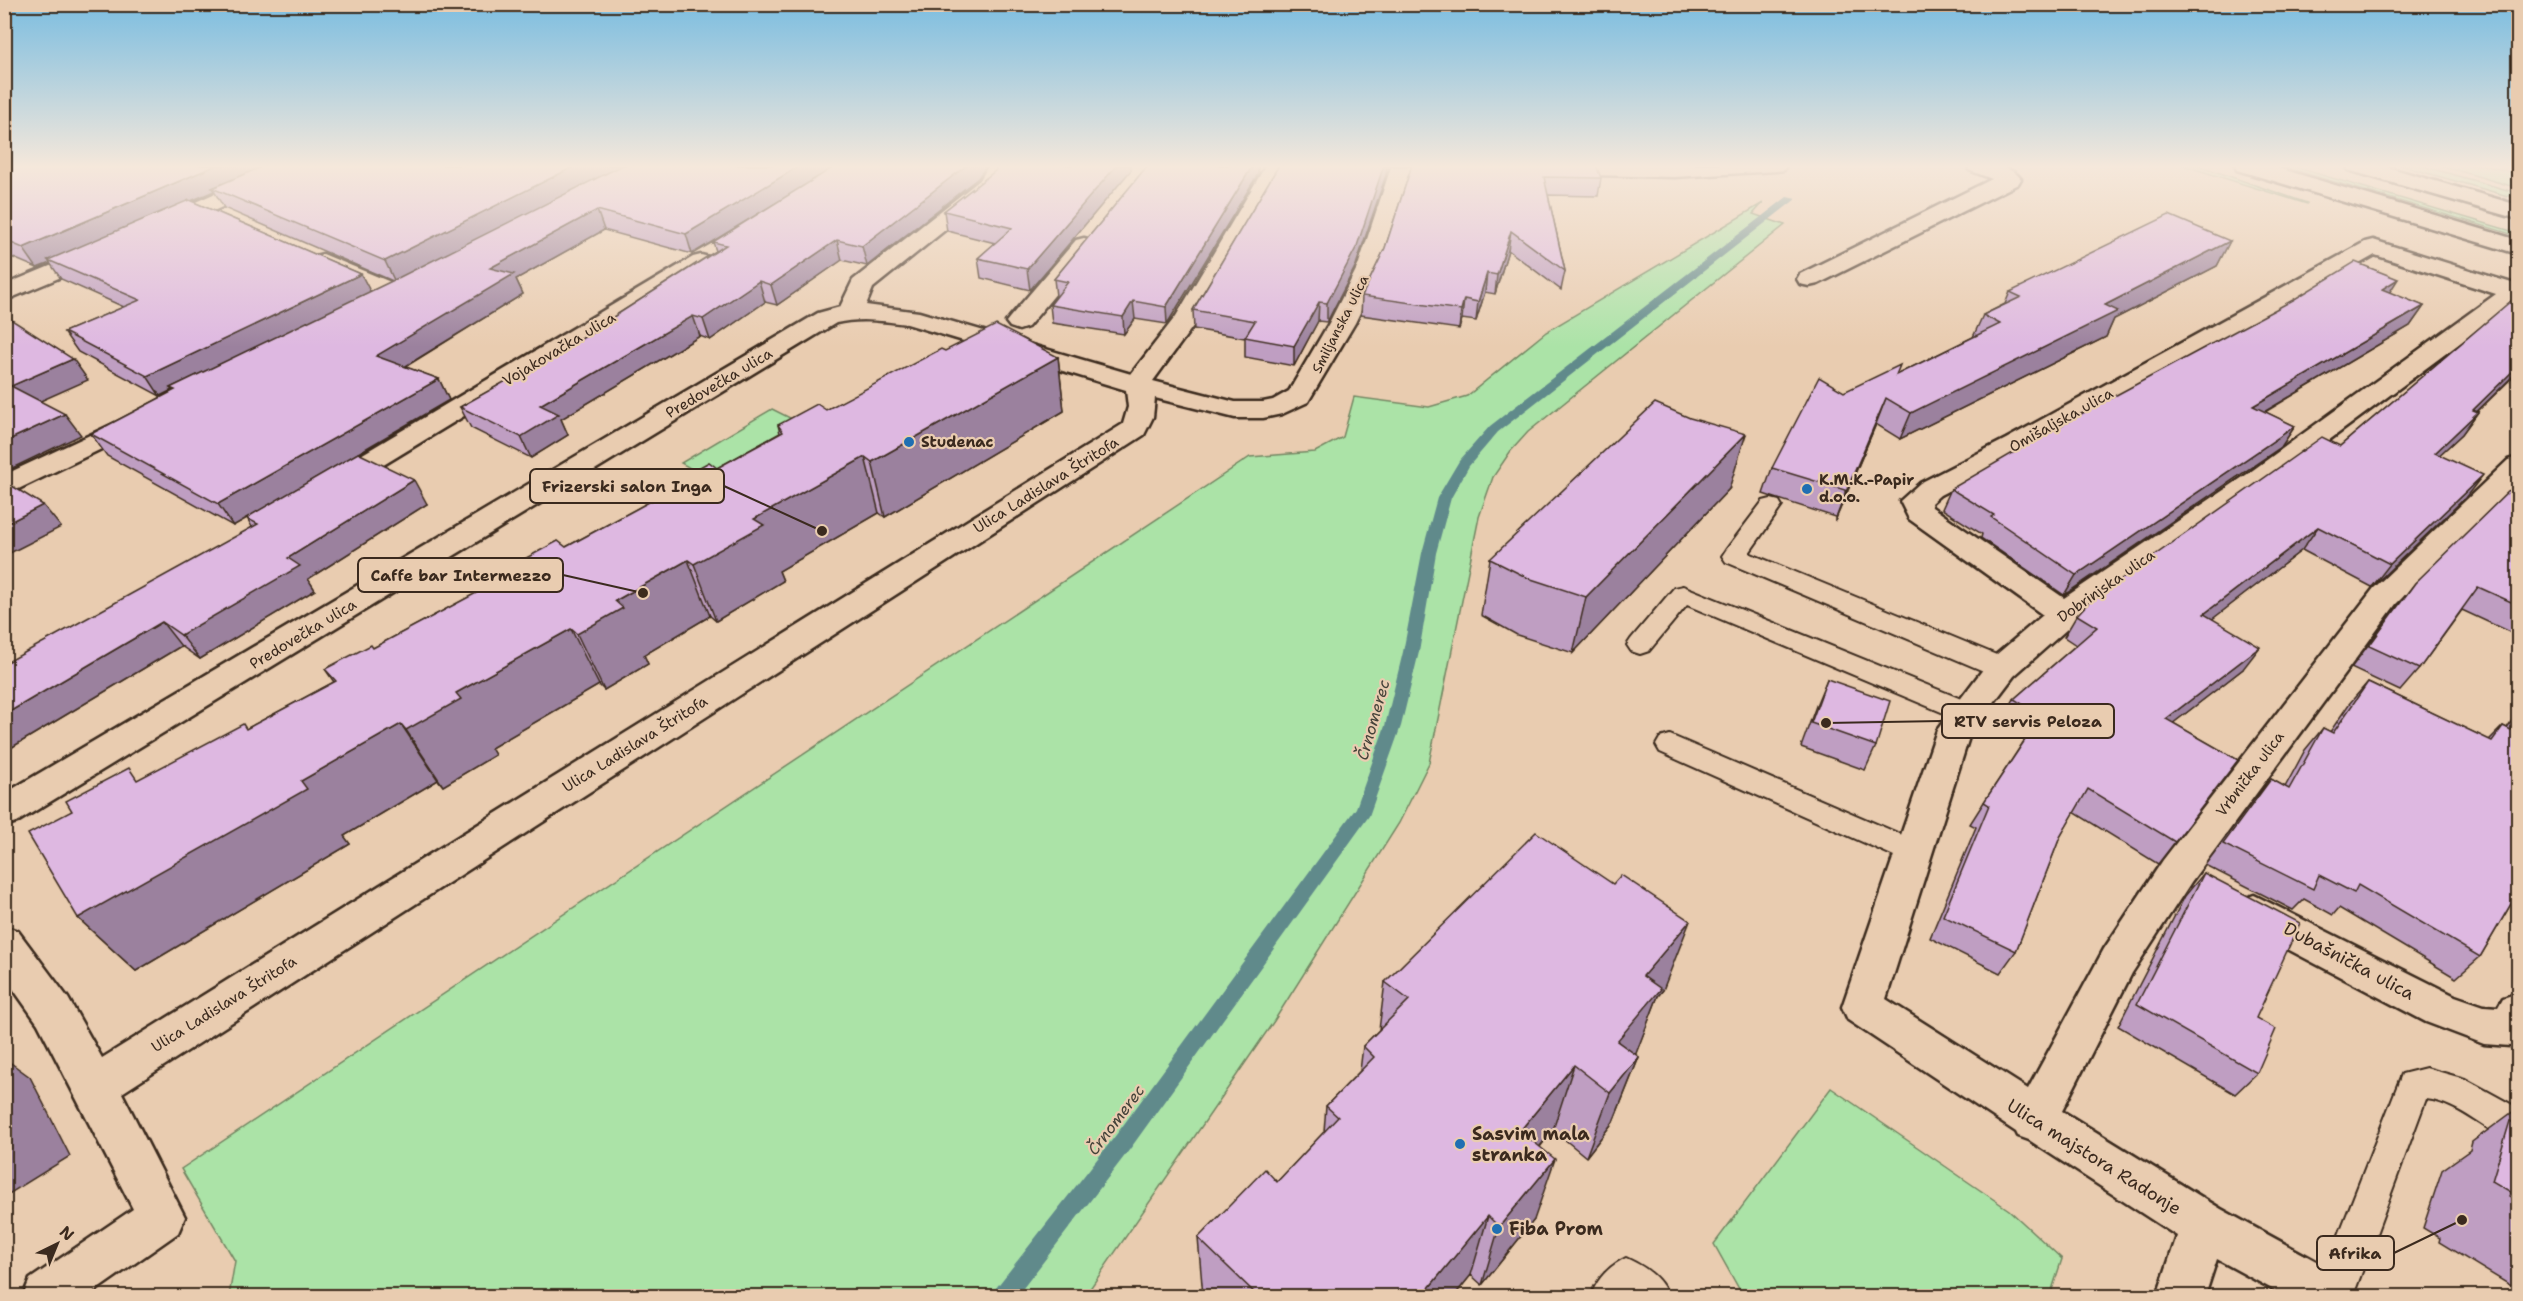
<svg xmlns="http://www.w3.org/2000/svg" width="2523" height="1301" viewBox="0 0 2523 1301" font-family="'Shantell Sans',sans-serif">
<rect width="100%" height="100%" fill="#e9ccb0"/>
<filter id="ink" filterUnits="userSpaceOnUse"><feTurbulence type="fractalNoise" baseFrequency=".0167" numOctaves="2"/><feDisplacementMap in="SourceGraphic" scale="12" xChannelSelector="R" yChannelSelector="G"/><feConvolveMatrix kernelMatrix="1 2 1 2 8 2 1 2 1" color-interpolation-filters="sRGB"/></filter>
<g filter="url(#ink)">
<g fill="#abe3a7" stroke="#738662" stroke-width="1.5">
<polygon points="2182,165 2197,165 2307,203 2307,204"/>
<polygon points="2277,165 2288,165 2518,233 2518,236"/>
<polygon points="2399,165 2419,165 2518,193 2518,199"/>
<polygon points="2439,165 2484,165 2518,174 2518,188"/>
<polygon points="1763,203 1753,214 1785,225 1528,432 1510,452 1493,477 1479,517 1429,763 1399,823 1274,1021 1085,1296 229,1296 235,1261 181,1169 1250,457 1315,452 1343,437 1354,397 1429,407 1467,396 1546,332"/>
<polygon points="772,409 812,429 722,486 681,463"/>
<polygon points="1831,1088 2009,1210 2062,1259 2050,1296 1743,1296 1714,1244"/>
</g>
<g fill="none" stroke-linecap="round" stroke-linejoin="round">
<polygon fill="#608a8b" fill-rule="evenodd" points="1787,197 1796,199 1498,432 1469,466 1451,498 1436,553 1419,652 1401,726 1369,816 1130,1149 1017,1296 993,1296 996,1288 1116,1135 1356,808 1385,726 1403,652 1422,553 1437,498 1459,461 1490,426"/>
<defs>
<g id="lane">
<polygon points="1771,499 1779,501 1782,506 1749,553 2011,661 2015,668 2011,675 2002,677 1993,675 1726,562 1722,556 1726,550 1763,501"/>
<polygon points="1683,586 1976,705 1980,712 1976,719 1967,722 1958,719 1687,605 1649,651 1640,654 1631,651 1627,645 1631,639 1674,588"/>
<polygon points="1670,735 1923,844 1928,852 1923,860 1913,864 1903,860 1660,752 1656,745 1660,738"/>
<path d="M2426,1068L2465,1079L2518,1108V1143C2485,1133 2462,1103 2426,1099L2353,1296H2315L2402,1074Z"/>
<path d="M1626,1258C1644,1266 1661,1277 1668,1296H1591C1597,1279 1609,1266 1626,1258Z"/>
</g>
<g id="street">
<polygon points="279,165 307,165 305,170 171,230 155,230 152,225 155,220"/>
<path d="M989,165H1011L996,189L873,288L866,305L919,312L1131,374L1176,316L1266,165H1286L1199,318L1153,381L1235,402H1263L1273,400L1289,391L1329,323L1358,266L1391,167H1413L1382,266L1355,323L1308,402L1282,414L1263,418H1235L1155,398L1153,417L1144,435L122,1093L185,1217L178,1233L88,1296H23L30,1279L133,1209L38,1024L4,976V926L18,931L68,998L102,1058L1123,424L1128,407L1126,390L907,324C883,321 860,317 836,323L17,822L4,826V794L818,313L840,307L853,280L980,180Z"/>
<polygon points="1544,165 1786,165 1784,170 1776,171 1674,177 1553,174 1545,173 1542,168"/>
<path d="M1967,165C1984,165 2010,163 2021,179L2018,184L1818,284L1809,286L1800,284L1797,279L1800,274L1992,179L1969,170Z"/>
<polygon points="1084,238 1092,240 1096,245 1092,250 1028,327 1019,330 1010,327 1006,322 1010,317 1076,240"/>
<path d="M2373,240L2518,285V300L2266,487L2075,622L2014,676L1970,734L1886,999L2028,1089L2104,949L2163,860L2374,588L2508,460L2518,457V482L2396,604L2191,882L2132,973L2062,1111L2221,1209L2349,1279L2356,1296H2285L2217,1259L2205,1296H2157L2177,1236L2029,1140L2018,1136L2016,1132L1848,1020L1842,1007L1937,730L1990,660L2043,615L1909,519L1900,501L1920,483L2006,439L2365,242ZM2375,255L2496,294L2246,475L2064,598L1932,507L1931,503L1940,495L2026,451Z"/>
<polygon points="96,247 104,249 108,254 104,259 4,301 4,285"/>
<polygon points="323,254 405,288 408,293 405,298 396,300 387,298 315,266 311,261 315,256"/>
<polygon points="701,255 709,257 713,262 709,267 344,489 334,492 324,489 320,483 324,477 693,257"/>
<polygon points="137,413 147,415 151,421 147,427 4,496 4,475"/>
<polygon points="2254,895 2455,996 2484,1006 2498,1007 2503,998 2518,993 2518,1043 2510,1046 2484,1044 2426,1022 2240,924 2234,912 2240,900"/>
</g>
<g id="secondary">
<polygon points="2235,165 2268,165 2518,240 2518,254 2237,170"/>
<polygon points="2346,165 2380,165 2518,205 2518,219 2348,170"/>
</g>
</defs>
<use href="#lane" stroke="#3b2a1e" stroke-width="4"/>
<use href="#street" stroke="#3b2a1e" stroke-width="5"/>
<use href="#secondary" stroke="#3b2a1e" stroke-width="5"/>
<use href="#lane" fill="#e9ccb0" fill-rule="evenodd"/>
<use href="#street" fill="#e9ccb0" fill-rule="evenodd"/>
<use href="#secondary" fill="#e9ccb0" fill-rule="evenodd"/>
</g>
<g fill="#bf9ec2" stroke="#3b2a1e" stroke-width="1.5" fill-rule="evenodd">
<path d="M4,165H987L978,178L867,266L842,260L777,305L765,302L710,340L700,336L561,419L568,435L531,458L471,428L460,407L597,330L596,328L716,251L713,242L692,254L604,230L516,279L523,294L405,367L439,379L449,400L358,454L427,504L308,579L315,590L200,659L181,646L4,752L252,527L247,518L233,526L107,456L91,434L173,391L172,390L160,396L78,352L64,332L124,307L61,279L50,263L37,268L4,254ZM214,191L224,208L393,281L370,292L361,274L191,201Z"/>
<polygon points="998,165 1131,165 1131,170 1030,290 981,278 978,258 995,243 947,231 944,211 995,171"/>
<polygon points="1148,165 1258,165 1258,174 1167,324 1135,319 1124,334 1052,323 1050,305 1056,296 1054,279"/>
<polygon points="1279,165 1387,165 1386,175 1356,265 1327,322 1318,321 1294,366 1245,357 1245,338 1194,329 1193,310"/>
<polygon points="1412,165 1601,178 1598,196 1548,195 1565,271 1561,290 1508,250 1495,294 1485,292 1476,321 1462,319 1459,329 1361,315 1362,296 1385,248"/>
<polygon points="2230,241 2217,266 2114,319 2106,337 1900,439 1876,424 1835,521 1835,517 1763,494 1772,468 1844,392 1896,375 1973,337 1983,315 2005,304 2010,292"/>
<polygon points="2390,293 2424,306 2410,326 2265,412 2295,426 2281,447 2064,595 1981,538 1982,534 1942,509 1951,489"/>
<polygon points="2518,295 2518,372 2477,412 2478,412 2462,434 2439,455 2465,498 2372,587 2302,550 2212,619 2243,669 2173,723 2238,760 2158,864 2074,812 2060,837 2016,951 2000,973 1930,938 1976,827 1970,824 1984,802 2026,738 2001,722 2014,699 2076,645 2064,637 2077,615 2340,446"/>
<polygon points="945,351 1058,357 1064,411 885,517 879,513 779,571 783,581 716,621 710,616 644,655 648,664 604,690 599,685 491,748 495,755 443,786 438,780 344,836 350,844 136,971 78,918 246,729 334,682 325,669 373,648 507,577 504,570 566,547 673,489 671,483 717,468 780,433 778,425 826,410"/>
<polygon points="1729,489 1573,653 1517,635 1481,615 1490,559"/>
<polygon points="2518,492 2518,636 2462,610 2419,669 2400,691 2351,668 2398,605 2415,583"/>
<polygon points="1827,679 1876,746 1865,770 1801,747 1817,703"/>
<polygon points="2368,682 2489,740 2503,726 2507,728 2518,711 2518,892 2480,957 2456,978 2339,908 2333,915 2304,899 2293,910 2205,865 2253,801 2271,779 2285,787 2305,750 2323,728 2330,732 2349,704"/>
<polygon points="2204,873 2257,1073 2235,1094 2118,1026 2185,896"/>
<polygon points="1385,982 1663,990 1658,996 1635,1055 1639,1057 1613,1122 1586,1157 1553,1130 1540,1147 1534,1220 1482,1285 1471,1275 1454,1296 1203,1296 1198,1238 1277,1182 1324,1132 1326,1106 1360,1071 1363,1046 1379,1030"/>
<polygon points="2518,1108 2518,1290 2439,1242 2440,1238 2423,1228 2442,1170 2470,1150 2472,1142"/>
</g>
<g fill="#9b819e" stroke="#3b2a1e" stroke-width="1.5">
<polygon points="217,165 273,165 212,188 214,191 52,261 48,260 50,263 37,268 23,248"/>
<polygon points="577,165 623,165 395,282 385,261"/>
<polygon points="801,165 838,165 692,254 686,234"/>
<polygon points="967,165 987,165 978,178 867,266 862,246"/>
<polygon points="1117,165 1131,165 1131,170 1030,290 1027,269"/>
<polygon points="1253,165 1258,165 1258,174 1167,324 1166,307"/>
<polygon points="1384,165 1387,165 1386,175 1356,265 1327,322 1327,303"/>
<polygon points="597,210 604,230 516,279 523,294 388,377 376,356 490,268"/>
<polygon points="1511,231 1508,250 1495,294 1497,275"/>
<polygon points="837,240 842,260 777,305 771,285"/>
<polygon points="2230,241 2217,266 2114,319 2106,337 1900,439 1911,413 2105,305"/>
<polygon points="1487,273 1485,292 1476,321 1478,302"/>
<polygon points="361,274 371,293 170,388 172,390 160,396 147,376"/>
<polygon points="2398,279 2386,298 2382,289"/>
<polygon points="759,281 765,302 710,340 703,319"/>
<polygon points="1464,299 1462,319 1459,329 1461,310"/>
<polygon points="1133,301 1135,319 1124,334 1123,317"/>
<polygon points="1319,302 1318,321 1294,366 1294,346"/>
<polygon points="2424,306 2410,326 2240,426 2253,406"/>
<polygon points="693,316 700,336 561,419 568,435 531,458 521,437 540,405"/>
<polygon points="1058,357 1064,411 885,517 872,462"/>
<polygon points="73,359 88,380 27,407 11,386"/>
<polygon points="2518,366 2518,371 2456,432 2473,410"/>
<polygon points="439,379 449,400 233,526 218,504"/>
<polygon points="1886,398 1876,424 1835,521 1845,494"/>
<polygon points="2478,412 2462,434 2418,475 2435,453"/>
<polygon points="65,414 81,435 4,472 4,442"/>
<polygon points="2295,426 2281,447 2064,595 2076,575"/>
<polygon points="1746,434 1729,489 1573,653 1586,597"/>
<polygon points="865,457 879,513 779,571 783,581 716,621 694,564 754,519"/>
<polygon points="2483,475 2465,498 2372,587 2390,564"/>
<polygon points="414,480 427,504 308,579 315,590 200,659 181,635 288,558"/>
<polygon points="43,505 61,527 4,556 4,525"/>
<polygon points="2318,527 2302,550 2189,637 2204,614"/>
<polygon points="688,560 710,616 644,655 648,664 604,690 577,634 615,601"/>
<polygon points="162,622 181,646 4,752 4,715"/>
<polygon points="571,629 599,685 491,748 495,755 443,786 406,730 456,693"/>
<polygon points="2260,647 2243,669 2150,741 2166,719"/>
<polygon points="401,724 438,780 344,836 350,844 136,971 78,918 301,781"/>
<polygon points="1690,921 1663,990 1658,996 1635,1056 1617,1041 1643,976"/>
<polygon points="1639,1057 1613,1122 1586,1157 1610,1093"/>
<polygon points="4,1058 30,1077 70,1156 4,1197"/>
<polygon points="1574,1065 1553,1130 1502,1193 1520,1131"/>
<polygon points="1555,1159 1534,1220 1482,1285 1499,1227"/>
<polygon points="1488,1216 1471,1275 1454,1296 1426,1296 1428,1289"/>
</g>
<g fill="#deb8e1" stroke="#3b2a1e" stroke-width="1.5">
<polygon points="4,165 217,165 23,248 4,240"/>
<polygon points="266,165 577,165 385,261 212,188"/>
<polygon points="623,165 801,165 686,234 597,210 490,268 514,274 376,356 439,379 218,504 91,434 175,390 170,388 396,279"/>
<polygon points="837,165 967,165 862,246 837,240 771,285 759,281 703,319 693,316 540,405 559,414 521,437 460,407 599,329 596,328 726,245 713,242"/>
<polygon points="998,165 1117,165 1027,269 978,258 1012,228 944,211 995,171"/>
<polygon points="1148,165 1253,165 1166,307 1133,301 1123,317 1050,305 1068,282 1054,279"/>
<polygon points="1279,165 1384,165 1357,246 1327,303 1319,302 1294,346 1245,337 1255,321 1193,310"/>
<polygon points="1412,165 1596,165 1601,178 1544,177 1565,271 1511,231 1497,275 1487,273 1478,302 1464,299 1461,310 1362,296 1385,248"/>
<polygon points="189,200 361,274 147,376 64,332 140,300 48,260"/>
<polygon points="2169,215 2230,241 2105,305 2118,311 1911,413 1886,398 1845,494 1845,490 1772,468 1819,377 1844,392 1900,365 1896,375 2000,324 1983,315 2021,297 2010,292"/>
<polygon points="2355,262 2398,279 2382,289 2424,306 2253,406 2295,426 2076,575 1991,517 1994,515 1951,489 2068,421 2293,300"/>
<polygon points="2518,295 2518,366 2473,410 2478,412 2435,453 2483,475 2390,564 2318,527 2204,614 2260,647 2166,719 2238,760 2175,842 2088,789 2060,837 2016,951 1943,916 1989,805 1984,802 2041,716 2014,699 2097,627 2077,615 2090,601 2322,437 2340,446"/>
<polygon points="4,315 73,359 11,386 65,414 4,442"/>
<polygon points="996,325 1058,357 872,462 865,457 754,519 764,525 694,564 688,560 615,601 623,608 577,634 571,629 456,693 461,699 406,730 401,724 301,781 307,789 78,918 28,834 72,811 66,801 129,768 137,780 243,724 246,729 336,681 325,669 371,645 373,648 510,575 504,570 558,541 566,547 677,487 671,483 709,462 717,468 783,432 778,425 817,404 826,410 941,349 945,351"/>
<polygon points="1655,403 1690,418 1746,434 1586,597 1528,578 1490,559"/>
<polygon points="358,453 414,480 288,558 300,566 181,635 162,622 4,715 4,664 258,524 246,518"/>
<polygon points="4,481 43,505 4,525"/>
<polygon points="2511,489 2518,492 2518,605 2478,587 2419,669 2369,646 2415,583"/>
<polygon points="1827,679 1890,701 1876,746 1811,723"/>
<polygon points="2368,682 2492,741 2503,726 2511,730 2518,720 2518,892 2480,957 2358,885 2354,893 2319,875 2313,889 2223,844 2271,779 2289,789 2323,728 2333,733"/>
<polygon points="1536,832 1613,884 1621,875 1690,921 1643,976 1661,989 1617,1041 1639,1057 1610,1093 1574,1065 1520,1131 1555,1159 1499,1227 1488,1216 1428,1289 1436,1296 1291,1296 1285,1291 1280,1296 1258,1296 1198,1238 1265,1169 1277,1182 1338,1117 1326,1106 1374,1057 1363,1046 1409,1000 1385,982"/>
<polygon points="2204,873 2300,923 2256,1018 2276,1029 2257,1073 2137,1004"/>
<polygon points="2510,1121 2518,1125 2518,1201 2509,1196 2511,1192 2492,1181"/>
</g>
</g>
<linearGradient id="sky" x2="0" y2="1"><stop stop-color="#7bbde0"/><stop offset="0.48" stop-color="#f5e8db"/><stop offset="1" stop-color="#f5e8db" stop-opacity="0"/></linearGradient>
<rect width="2523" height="347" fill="url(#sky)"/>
<g fill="#1f6fb2" stroke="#e9ccb0" stroke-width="2">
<circle cx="909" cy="442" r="6"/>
<circle cx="1807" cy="489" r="6"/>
<circle cx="1460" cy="1144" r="6"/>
<circle cx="1497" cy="1229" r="6"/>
</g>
<g text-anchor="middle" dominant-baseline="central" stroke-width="4.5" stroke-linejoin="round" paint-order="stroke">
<g font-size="14" fill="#3b2a1e" stroke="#e9ccb0">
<text transform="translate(1340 324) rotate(-63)">Smiljanska ulica</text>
</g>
<g font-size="15" fill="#3b2a1e" stroke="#e9ccb0">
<text transform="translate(559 349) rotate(-31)">Vojakovačka ulica</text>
<text transform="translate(719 383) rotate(-31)">Predovečka ulica</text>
<text transform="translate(2061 420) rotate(-29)">Omišaljska ulica</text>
<text transform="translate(1046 485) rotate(-32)">Ulica Ladislava Štritofa</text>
<text transform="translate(2106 586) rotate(-35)">Dobrinjska ulica</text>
<text transform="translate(303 634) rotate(-31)">Predovečka ulica</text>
<text transform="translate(635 744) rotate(-32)">Ulica Ladislava Štritofa</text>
<text transform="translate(2250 774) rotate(-53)">Vrbnička ulica</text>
<text transform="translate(224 1004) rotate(-32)">Ulica Ladislava Štritofa</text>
</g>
<g font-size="15" font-weight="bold" fill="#3b2a1e" stroke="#e9ccb0" text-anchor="start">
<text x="921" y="442">Studenac</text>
<text x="1819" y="480">K.M.K.-Papir<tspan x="1819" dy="17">d.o.o.</tspan></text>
</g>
<g font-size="16" font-style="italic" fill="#444239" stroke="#e9ccb0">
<text transform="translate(1373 720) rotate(-74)">Črnomerec</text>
<text transform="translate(1116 1120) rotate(-53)">Črnomerec</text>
</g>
<g font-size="18" fill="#3b2a1e" stroke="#e9ccb0">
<text transform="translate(2349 961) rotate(28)">Dubašnička ulica</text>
<text transform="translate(2094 1157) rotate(32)">Ulica majstora Radonje</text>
</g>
<g font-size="18" font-weight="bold" fill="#3b2a1e" stroke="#e9ccb0" text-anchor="start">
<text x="1472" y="1134">Sasvim mala<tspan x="1472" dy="21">stranka</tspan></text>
<text x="1509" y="1229">Fiba Prom</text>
</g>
</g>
<path fill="none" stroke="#3b2a1e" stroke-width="2" d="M822 531L724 486M643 593L563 575M1826 723L1942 721M2462 1220L2394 1253"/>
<g fill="#3b2a1e" stroke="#e9ccb0" stroke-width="2">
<circle cx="822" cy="531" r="6"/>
<circle cx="643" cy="593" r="6"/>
<circle cx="1826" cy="723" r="6"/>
<circle cx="2462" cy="1220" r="6"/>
</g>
<g fill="#e9ccb0" stroke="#3b2a1e" stroke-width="2">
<rect x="530" y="469" width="194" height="34" rx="6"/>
<rect x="358" y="558" width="205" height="34" rx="6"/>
<rect x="1942" y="704" width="172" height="34" rx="6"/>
<rect x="2317" y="1236" width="77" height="34" rx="6"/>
</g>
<g font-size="16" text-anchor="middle" font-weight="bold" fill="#3b2a1e">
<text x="627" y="492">Frizerski salon Inga</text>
<text x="461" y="581">Caffe bar Intermezzo</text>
<text x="2028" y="727">RTV servis Peloza</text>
<text x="2355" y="1259">Afrika</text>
</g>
<rect width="2523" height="1301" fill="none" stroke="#e9ccb0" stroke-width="24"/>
<rect x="12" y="12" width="2499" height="1277" fill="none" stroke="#3b2a1e" stroke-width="2" filter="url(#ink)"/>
<g transform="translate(57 1244) rotate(43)" stroke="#e9ccb0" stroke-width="4.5" paint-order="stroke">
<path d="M0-4.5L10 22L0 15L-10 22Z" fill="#3b2a1e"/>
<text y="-9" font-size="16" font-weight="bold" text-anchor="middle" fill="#3b2a1e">N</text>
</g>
</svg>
